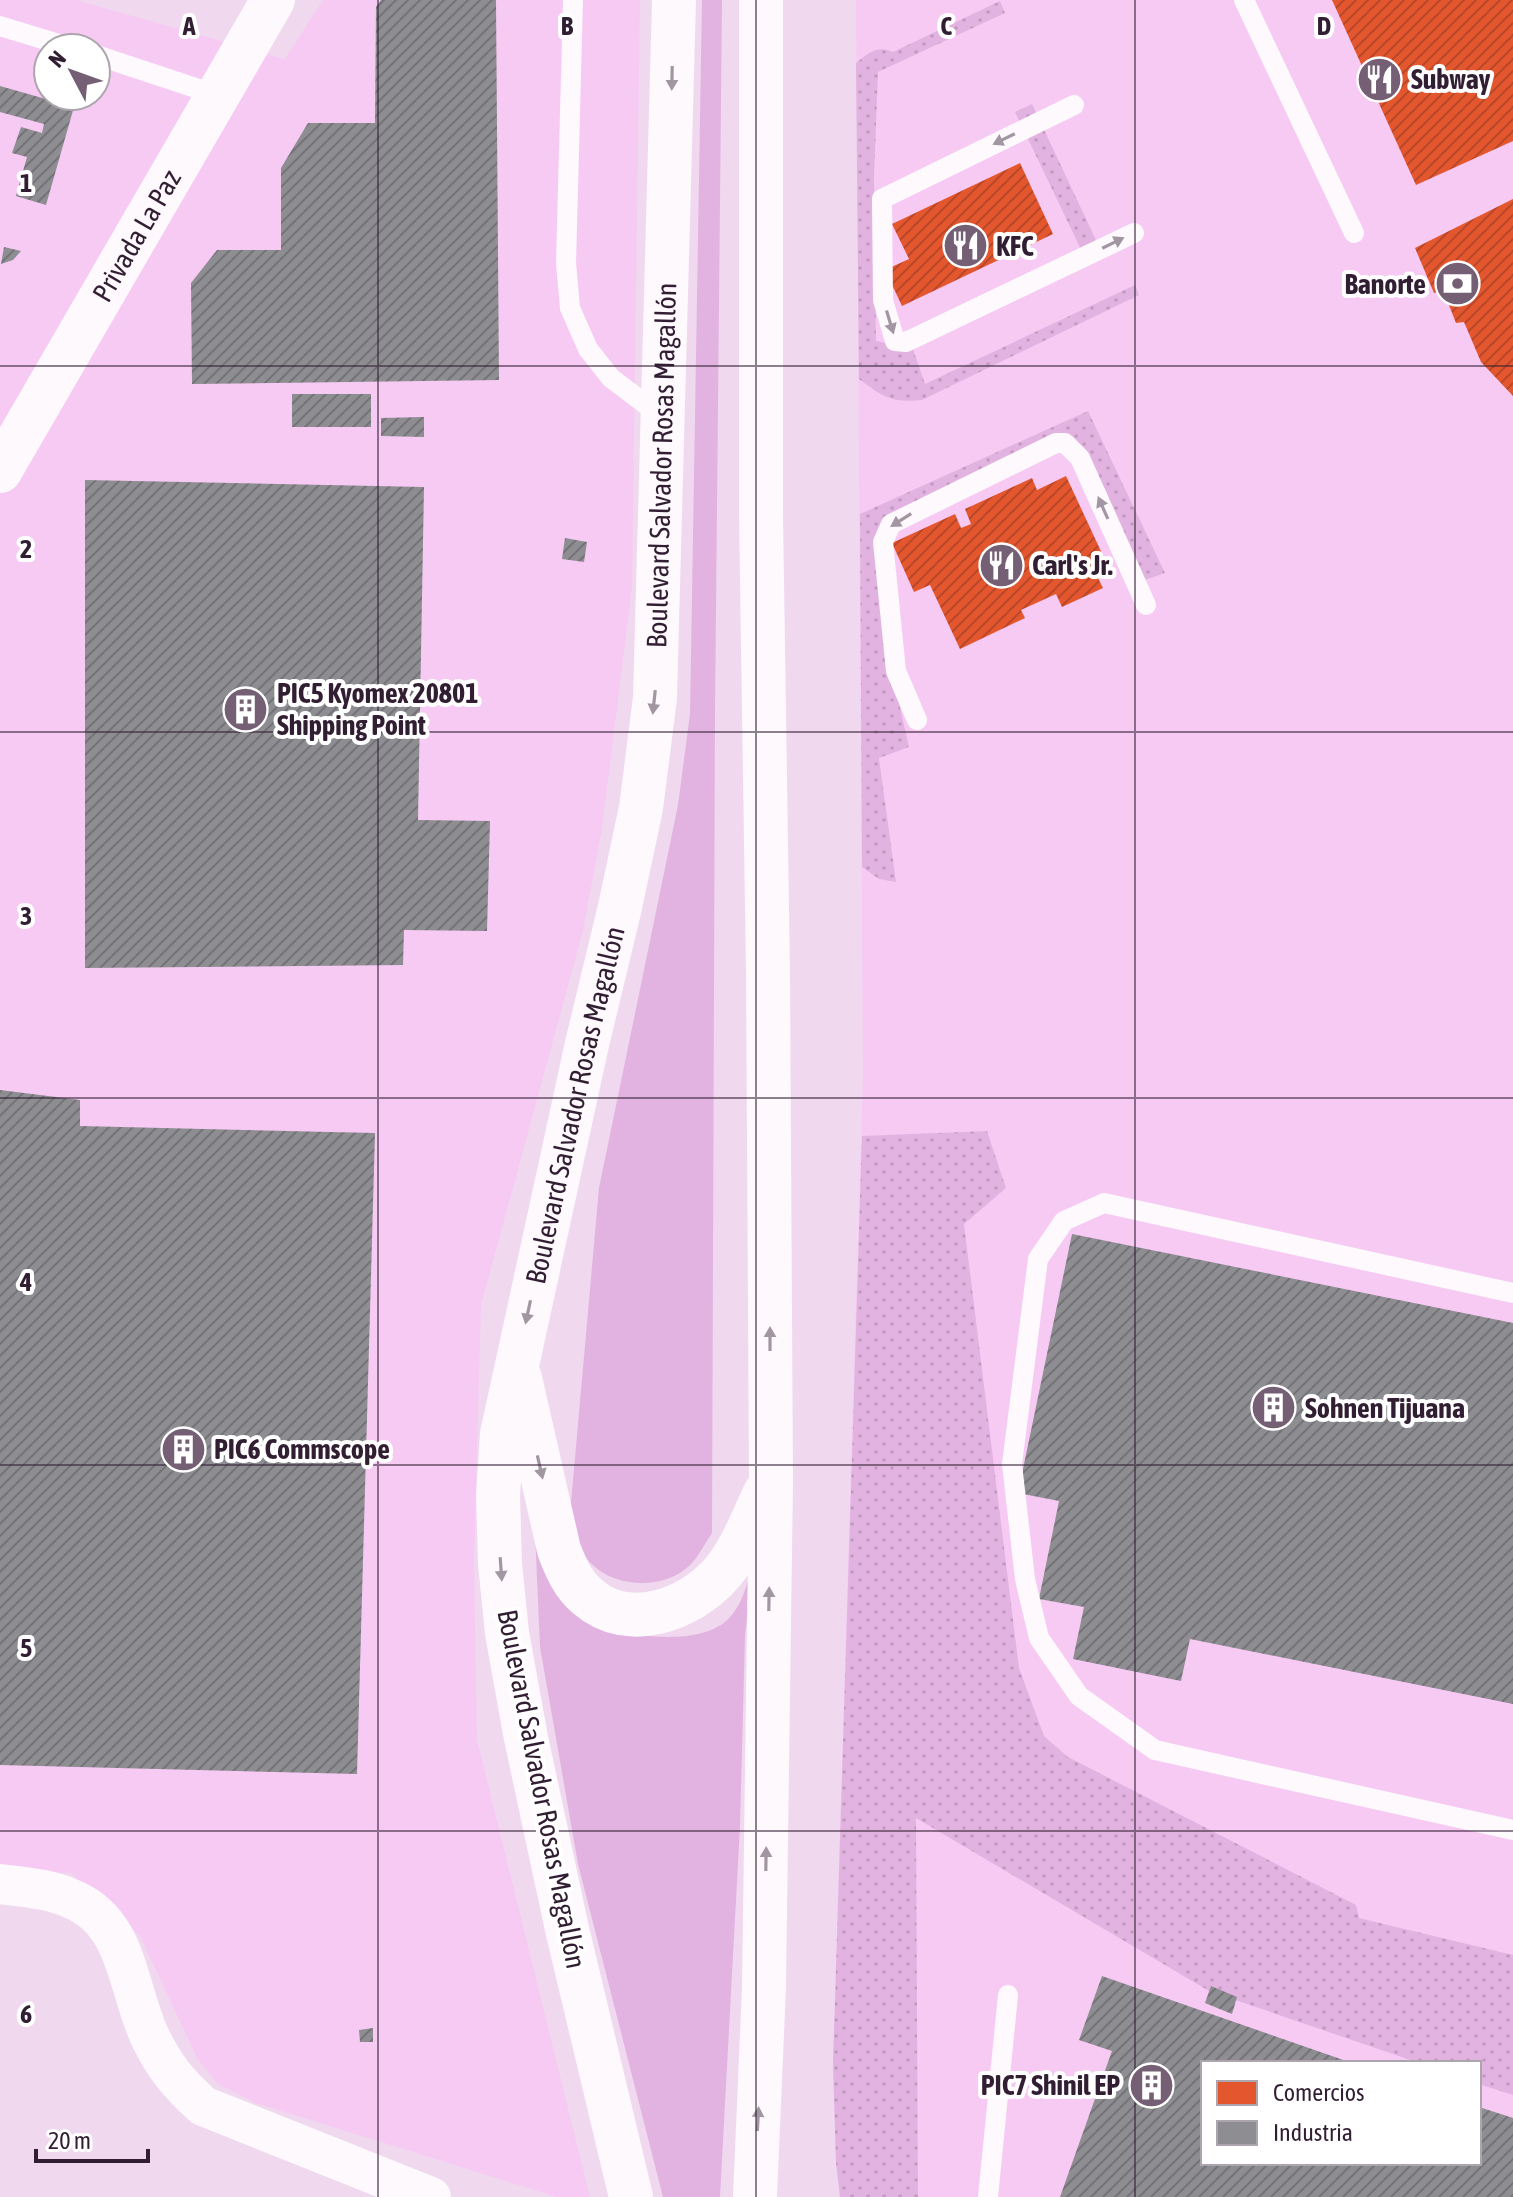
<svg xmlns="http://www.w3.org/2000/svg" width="1513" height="2197" viewBox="0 0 1513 2197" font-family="'Asap Condensed',sans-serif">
<defs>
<pattern id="grass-dots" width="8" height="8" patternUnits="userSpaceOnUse" patternTransform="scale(2)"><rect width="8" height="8" fill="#e2b3e0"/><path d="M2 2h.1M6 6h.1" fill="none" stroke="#c29ac1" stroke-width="1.8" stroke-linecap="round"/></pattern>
<pattern id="shops-hatch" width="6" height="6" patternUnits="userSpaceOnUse" patternTransform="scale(2)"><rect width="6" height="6" fill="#e4572e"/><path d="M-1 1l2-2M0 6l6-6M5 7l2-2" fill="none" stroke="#b94728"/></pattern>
<pattern id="industry-hatch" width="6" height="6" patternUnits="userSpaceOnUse" patternTransform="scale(2)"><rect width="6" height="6" fill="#8d8d92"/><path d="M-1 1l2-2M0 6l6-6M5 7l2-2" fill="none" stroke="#747378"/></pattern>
</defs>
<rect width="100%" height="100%" fill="#f0d8ef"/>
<g fill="#f7caf4" fill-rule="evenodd">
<path d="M0,0H76L285,59L323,0H640L632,587L602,828L583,931L481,1305L474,1560L477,1740L590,2197H557L256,2103L218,2084L198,2060L140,1936L71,1873L0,1870ZM48,48H96V96H48Z"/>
<path d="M856,0H1513V2197H840L836,2162L833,2064L863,1075ZM1203,2063H1479V2163H1203Z"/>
</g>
<g fill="url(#grass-dots)">
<path d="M1000,1L1005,13L878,72L874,176L876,341L913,349L925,384L1135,285L1139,295L922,400C891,403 883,397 859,379L856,63C869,53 877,45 893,52Z"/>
<polygon points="1032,104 1103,255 1087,262 1015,112"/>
<polygon points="1088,411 1165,573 1145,580 1072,439 887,516 897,694 909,747 879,758 896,882 879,879 862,867 860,514"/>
<polygon points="987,1131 1006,1188 964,1224 1019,1668 1044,1736 1068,1757 1356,1905 1359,1918 1513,1955 1513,2095 1479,2084 1479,2063 1419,2063 1209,1991 916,1818 918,2197 840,2197 836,2162 833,2064 862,1136"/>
</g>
<g fill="#e2b3e0">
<path d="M702,0H722L715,711L712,1533C705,1543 699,1556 691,1564C662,1594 601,1588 581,1550C576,1539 574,1525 570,1514L599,1188L678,805L690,714Z"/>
<path d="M534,1509L606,1630C640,1636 705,1647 731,1616C745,1600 748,1578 754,1558L745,1635L740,1826L720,2197H663L578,1864L540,1647Z"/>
</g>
<g fill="url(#shops-hatch)">
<polygon points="1332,0 1513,0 1513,141 1416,185"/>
<polygon points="1020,163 1053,234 902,306 885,270 909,259 892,224"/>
<polygon points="1513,199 1513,396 1481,362 1464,322 1456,323 1443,290 1434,293 1415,248"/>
<polygon points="1066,476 1106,562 1093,568 1103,588 1062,607 1056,594 1021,610 1025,618 960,649 930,585 914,592 892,543 955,514 961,528 971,524 965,509 1032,478 1037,490"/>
</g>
<g fill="url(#industry-hatch)">
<polygon points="381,0 496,0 499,380 192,384 191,283 217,250 281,250 281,168 308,123 375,123 376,7"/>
<polygon points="0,86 74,107 46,205 16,196 27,157 12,153 21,127 42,133 44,124 0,112"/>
<polygon points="4,247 21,251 13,260 1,264"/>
<rect x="292" y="394" width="79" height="33"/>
<polygon points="424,417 424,437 381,436 381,418"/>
<polygon points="85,480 424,487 418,820 490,821 487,931 404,930 403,965 85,968"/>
<polygon points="565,538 587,542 584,562 562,559"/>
<polygon points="0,1090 80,1100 80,1126 375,1133 357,1774 0,1765"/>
<polygon points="1072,1234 1513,1323 1513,1704 1190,1639 1181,1681 1073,1659 1084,1607 1039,1599 1059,1501 1018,1493"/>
<polygon points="1102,1976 1352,2063 1203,2063 1203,2163 1479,2163 1479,2107 1513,2118 1513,2197 1060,2197 1112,2051 1079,2040"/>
<polygon points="1211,1986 1237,1997 1232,2014 1205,2003"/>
<polygon points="373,2028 373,2042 360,2042 359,2030"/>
</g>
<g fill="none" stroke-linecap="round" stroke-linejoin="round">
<g stroke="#fdf9fd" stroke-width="20">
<polyline points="573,0 566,263 570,308 588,349 611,378 661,416"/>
<polyline points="1244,0 1354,233"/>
<polyline points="0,26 72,48"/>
<polyline points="96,55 217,95"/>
<polyline points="1074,105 882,199 883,300 895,341 906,342 1134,233"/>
<polyline points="917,720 896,671 883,542 891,524 1056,443 1065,443 1080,458 1146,605"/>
<polyline points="1513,1293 1104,1203 1064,1221 1038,1259 1012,1464 1025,1579 1039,1638 1079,1696 1155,1750 1513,1830"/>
<polyline points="988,2197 1008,1995"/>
</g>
<path stroke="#fdf9fd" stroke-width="40" d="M0,1884C24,1887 50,1889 72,1899C130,1923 127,1991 151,2039C166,2069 178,2083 203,2106L431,2197"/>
<path stroke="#fdf9fd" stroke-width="44" id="s1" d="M0,471L273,0"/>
<g stroke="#fdf9fd" stroke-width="44">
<path d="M520,1378L559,1550C566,1568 573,1585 588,1597C628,1632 689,1610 721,1574C741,1551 752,1520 765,1493"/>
<path id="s2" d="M631,2197L567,1929L526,1738L507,1633L500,1564L498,1495L502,1434L587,1044L620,907L641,808L655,698L674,0"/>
<polyline points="755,2197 764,1987 771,1481 768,972 761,515 761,0"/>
</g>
</g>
<defs><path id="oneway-solid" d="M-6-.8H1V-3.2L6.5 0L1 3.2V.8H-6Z" transform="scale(2)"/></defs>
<g fill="#a296a2">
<use href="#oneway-solid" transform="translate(672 78) rotate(91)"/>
<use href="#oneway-solid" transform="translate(1004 139) rotate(154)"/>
<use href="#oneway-solid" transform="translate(1113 243) rotate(-26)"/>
<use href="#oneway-solid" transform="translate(890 322) rotate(73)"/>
<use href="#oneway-solid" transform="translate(1103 508) rotate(-114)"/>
<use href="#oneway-solid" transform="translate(901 520) rotate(148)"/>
<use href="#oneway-solid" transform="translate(654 702) rotate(96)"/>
<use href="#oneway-solid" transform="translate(528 1312) rotate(102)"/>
<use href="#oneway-solid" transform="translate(770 1339) rotate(-90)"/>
<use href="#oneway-solid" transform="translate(540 1467) rotate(77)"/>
<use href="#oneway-solid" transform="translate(501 1569) rotate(86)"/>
<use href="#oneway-solid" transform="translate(769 1599) rotate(-89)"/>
<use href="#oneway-solid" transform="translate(766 1859) rotate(-89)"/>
<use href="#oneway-solid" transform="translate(758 2119) rotate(-87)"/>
</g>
<path fill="none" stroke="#321e32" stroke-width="2" stroke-opacity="0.55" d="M378,0V2197M756,0V2197M1135,0V2197M0,366H1513M0,732H1513M0,1098H1513M0,1465H1513M0,1831H1513"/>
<defs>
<symbol id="restaurant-disc" viewBox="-11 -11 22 22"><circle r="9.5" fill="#745f74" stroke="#fff"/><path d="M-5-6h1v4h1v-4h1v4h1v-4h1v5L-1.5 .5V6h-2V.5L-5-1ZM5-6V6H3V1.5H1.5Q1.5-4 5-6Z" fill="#fff"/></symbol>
<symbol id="bank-disc" viewBox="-11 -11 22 22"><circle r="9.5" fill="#745f74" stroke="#fff"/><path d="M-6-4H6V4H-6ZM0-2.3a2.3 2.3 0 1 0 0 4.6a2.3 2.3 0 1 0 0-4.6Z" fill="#fff"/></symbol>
<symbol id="building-disc" viewBox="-11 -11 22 22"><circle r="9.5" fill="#745f74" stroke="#fff"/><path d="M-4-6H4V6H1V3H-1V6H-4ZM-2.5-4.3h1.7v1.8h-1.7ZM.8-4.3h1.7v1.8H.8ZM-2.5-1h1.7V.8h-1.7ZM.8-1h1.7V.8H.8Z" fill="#fff"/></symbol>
</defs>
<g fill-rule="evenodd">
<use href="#restaurant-disc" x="1354" y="54" width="51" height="51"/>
<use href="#restaurant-disc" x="940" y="220" width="51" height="51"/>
<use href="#bank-disc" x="1432" y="258" width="51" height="51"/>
<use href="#restaurant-disc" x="976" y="540" width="51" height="51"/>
<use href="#building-disc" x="220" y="684" width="51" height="51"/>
<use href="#building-disc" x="1248" y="1382" width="51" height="51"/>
<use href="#building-disc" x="158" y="1424" width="51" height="51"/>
<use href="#building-disc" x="1126" y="2060" width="51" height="51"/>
</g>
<g text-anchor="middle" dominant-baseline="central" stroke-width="8" stroke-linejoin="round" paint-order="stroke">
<g font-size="28" font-weight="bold" fill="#321e32" stroke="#fff" text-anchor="start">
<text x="1411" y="79">Subway</text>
<text x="996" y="246">KFC</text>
<text x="1426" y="284" text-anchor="end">Banorte</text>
<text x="1032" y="565">Carl's Jr.</text>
<text x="277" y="693">PIC5 Kyomex 20801<tspan x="277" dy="32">Shipping Point</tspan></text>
<text x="1305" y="1408">Sohnen Tijuana</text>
<text x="214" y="1449">PIC6 Commscope</text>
<text x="1120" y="2085" text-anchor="end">PIC7 Shinil EP</text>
</g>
<g font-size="28" fill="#321e32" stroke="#fff">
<text stroke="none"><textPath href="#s1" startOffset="272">Privada La Paz</textPath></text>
<text stroke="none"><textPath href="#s2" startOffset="1762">Boulevard Salvador Rosas Magallón</textPath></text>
<text stroke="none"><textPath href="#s2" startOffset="1114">Boulevard Salvador Rosas Magallón</textPath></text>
<text transform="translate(542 1789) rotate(79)">Boulevard Salvador Rosas Magallón</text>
</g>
</g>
<g font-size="26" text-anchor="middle" font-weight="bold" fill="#321e32" stroke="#fff" stroke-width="8" stroke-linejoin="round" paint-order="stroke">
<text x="189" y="35">A</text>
<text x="567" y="35">B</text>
<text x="946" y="35">C</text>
<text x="1324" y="35">D</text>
<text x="26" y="192">1</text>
<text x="26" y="558">2</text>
<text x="26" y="925">3</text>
<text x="26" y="1291">4</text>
<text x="26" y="1657">5</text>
<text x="26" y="2023">6</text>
</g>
<rect x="1201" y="2061" width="280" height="104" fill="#ffffff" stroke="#ada5ad" stroke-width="2"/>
<rect x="1217" y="2081" width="40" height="24" fill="#e4572e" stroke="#ada5ad" stroke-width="2"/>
<text x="1273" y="2101" font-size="24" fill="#321e32">Comercios</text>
<rect x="1217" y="2121" width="40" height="24" fill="#8d8d92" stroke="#ada5ad" stroke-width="2"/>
<text x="1273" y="2141" font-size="24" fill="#321e32">Industria</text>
<g transform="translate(72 72) rotate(311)"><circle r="38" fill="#ffffff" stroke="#ada5ad" stroke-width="2"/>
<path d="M0-6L14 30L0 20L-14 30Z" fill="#745f74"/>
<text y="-12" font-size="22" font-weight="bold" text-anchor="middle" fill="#321e32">N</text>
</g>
<path d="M36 2149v12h112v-12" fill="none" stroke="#321e32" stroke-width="4"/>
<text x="48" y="2149" font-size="24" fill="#321e32" stroke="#ffffff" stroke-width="6" paint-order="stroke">20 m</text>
</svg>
